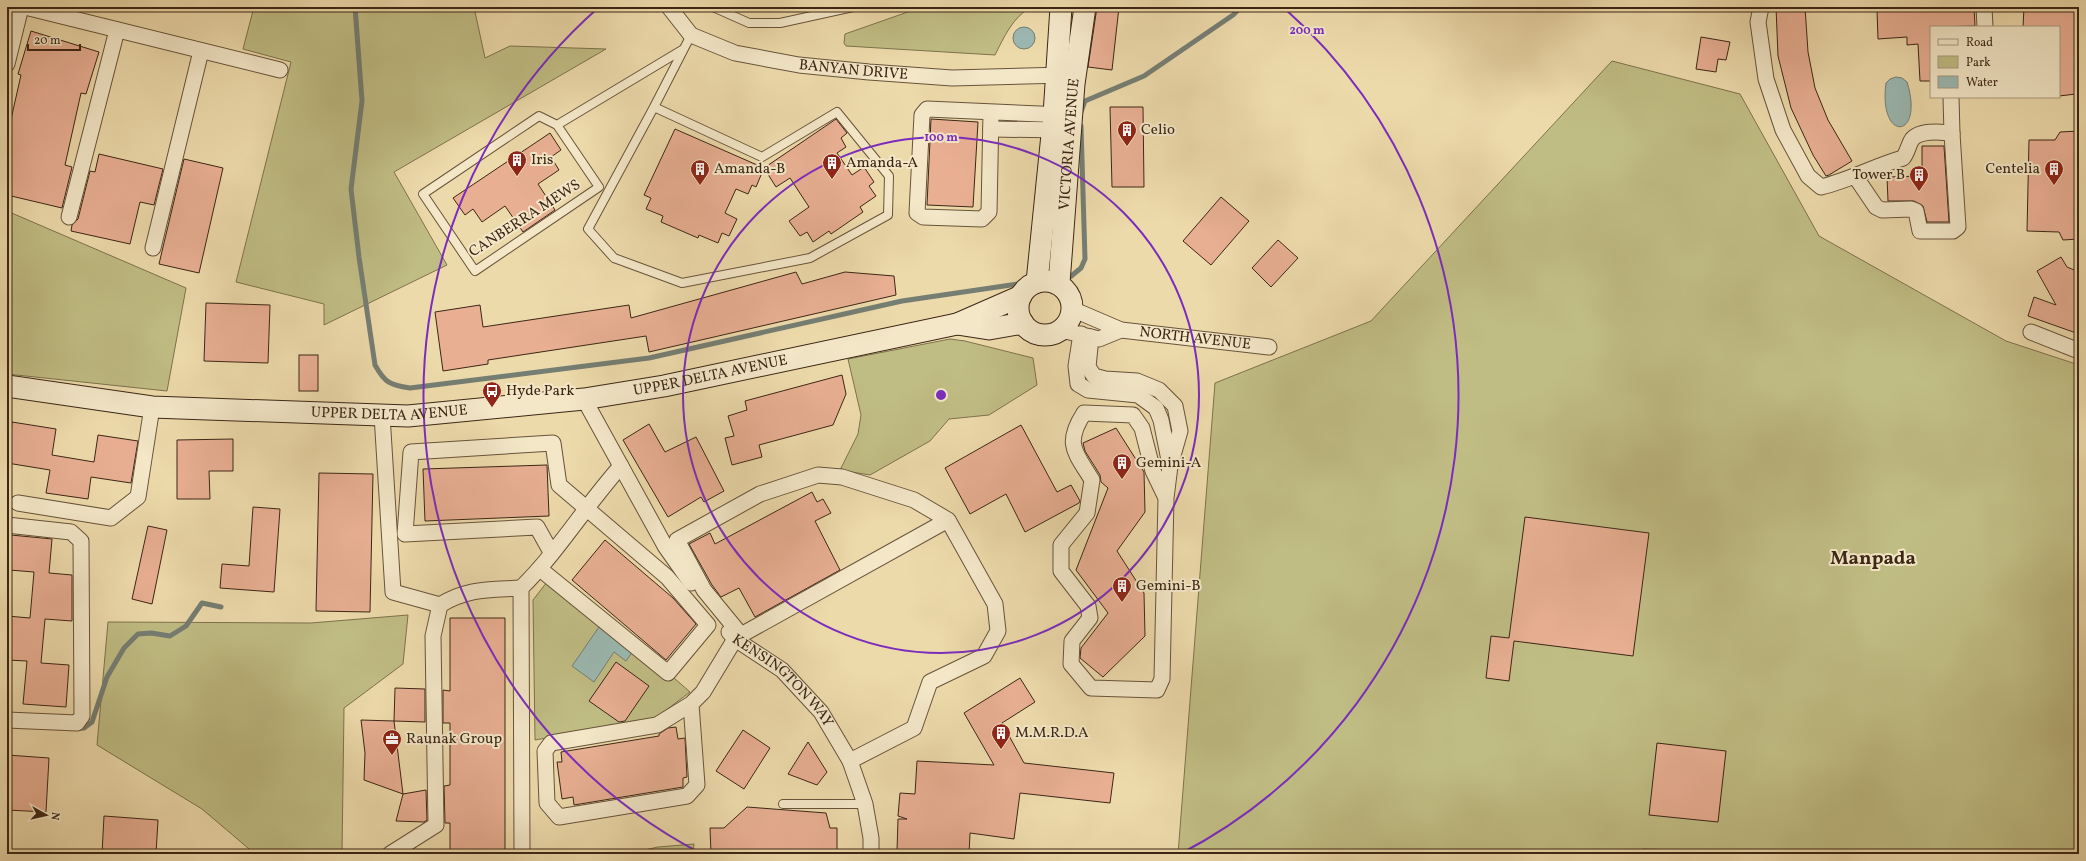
<svg xmlns="http://www.w3.org/2000/svg" width="2086" height="861" viewBox="0 0 2086 861" font-family="Vollkorn,serif">
<rect width="100%" height="100%" fill="#eddaab"/>
<filter id="stains"><feTurbulence type="fractalNoise" baseFrequency=".005" numOctaves="4"/><feColorMatrix values="0 0 0 0 .2 0 0 0 0 .09 0 0 0 0 .02 0 0 0 .5 -.17"/></filter>
<radialGradient id="worn" r=".72"><stop offset=".6" stop-color="#630" stop-opacity="0"/><stop offset="1" stop-color="#630" stop-opacity=".3"/></radialGradient>
<g fill="#c0bd84" stroke="#7e724c">
<polygon points="254,7 474,7 485,58 510,46 606,49 394,172 447,265 324,325 324,304 236,282 291,62 243,49"/>
<path d="M922,7H1031C1013,17 1004,37 995,55L846,46L844,43L845,34Z"/>
<polygon points="1612,61 1740,94 1819,236 2006,341 2079,365 2079,854 1856,854 1642,849 1641,854 1178,854 1215,383 1371,321"/>
<polygon points="7,211 186,288 167,391 7,374"/>
<polygon points="950,339 965,341 1033,358 1037,385 989,415 949,419 930,441 870,475 840,470 858,434 861,415 848,359"/>
<polygon points="554,573 690,692 653,720 535,740 533,600"/>
<polygon points="408,615 403,664 344,708 342,854 255,854 202,809 97,745 108,622 311,623"/>
<polygon points="694,844 693,854 626,854 658,847"/>
</g>
<g fill="#9bb9b2" stroke="#757e73">
<circle cx="1024" cy="38" r="11"/>
<path d="M1896,77L1902,78L1907,82C1925,140 1878,143 1886,83L1890,79Z"/>
<polygon points="599,627 633,651 626,661 614,652 594,682 572,666"/>
</g>
<g fill="none" stroke-linecap="round" stroke-linejoin="round">
<g stroke="#757e73" stroke-width="5">
<path d="M355,7L362,101L351,189L359,257L375,365C385,383 390,385 410,388L649,358L902,301L1018,284"/>
<polyline points="1081,112 1085,101 1144,76 1233,15 1241,7"/>
<polyline points="1070,277 1081,268 1085,259 1081,126"/>
<polyline points="76,728 84,728 92,722 107,677 124,648 138,634 151,633 170,636 186,626 202,603 221,607"/>
</g>
</g>
<g fill="#e8af93" stroke="#3c2615">
<polygon points="1097,7 1119,7 1112,70 1088,67"/>
<polygon points="1776,7 1805,7 1808,52 1815,88 1828,120 1852,161 1829,175 1826,176 1813,155 1791,108 1778,56"/>
<polygon points="1905,7 1974,7 1975,26 1931,27 1931,81 1920,81 1918,44 1907,45 1907,37 1878,39 1877,10 1905,9"/>
<polygon points="2024,7 2079,7 2079,86 2076,94 2059,96 2059,27 2023,27"/>
<polygon points="31,31 99,52 86,94 81,93 65,165 72,167 62,208 7,195 7,137 21,75 18,74"/>
<polygon points="1701,37 1730,42 1726,60 1718,59 1716,72 1696,69"/>
<polygon points="1110,107 1143,107 1144,187 1112,187"/>
<polygon points="836,119 847,133 841,138 846,147 837,153 852,175 864,167 874,182 869,186 876,196 860,207 863,212 831,234 829,231 813,242 807,232 800,236 789,221 809,207 790,178 776,187 764,168"/>
<polygon points="931,119 978,122 973,207 927,205"/>
<polygon points="675,129 764,168 756,187 752,185 748,194 736,189 725,213 737,219 729,236 722,233 718,243 699,235 698,238 661,222 663,216 646,209 651,198 644,195"/>
<polygon points="2079,131 2079,239 2063,240 2059,232 2027,231 2029,140 2055,140 2060,132"/>
<polygon points="550,133 561,150 551,157 559,170 538,184 555,210 523,232 505,206 482,222 473,209 465,215 453,198"/>
<polygon points="1922,146 1944,146 1949,222 1927,222 1923,206 1914,201 1888,201 1887,177 1922,176"/>
<polygon points="99,154 163,169 154,205 140,202 130,244 71,231 72,225 78,219 90,171 95,172"/>
<polygon points="184,159 223,168 199,273 159,264"/>
<polygon points="1221,197 1249,221 1211,265 1183,241"/>
<polygon points="1278,240 1298,258 1271,287 1252,268"/>
<polygon points="2061,257 2067,267 2079,272 2079,334 2028,316 2034,297 2056,305 2037,271"/>
<polygon points="796,272 802,284 845,272 894,276 896,295 649,352 646,336 488,360 488,364 443,371 435,312 480,305 483,327 629,305 631,318"/>
<polygon points="206,303 270,305 268,363 204,361"/>
<rect x="299" y="355" width="19" height="36"/>
<polygon points="842,375 846,394 833,425 759,445 762,457 732,465 725,438 734,436 728,416 747,410 745,401"/>
<polygon points="12,422 56,429 52,455 94,462 98,435 138,441 131,483 91,477 88,499 46,493 50,470 7,463"/>
<polygon points="649,424 665,452 696,437 724,491 704,502 701,497 668,517 623,440"/>
<polygon points="1021,425 1057,492 1071,485 1080,501 1079,503 1025,532 1006,494 970,514 945,468"/>
<polygon points="1116,428 1144,472 1145,512 1117,551 1144,593 1145,636 1103,677 1080,658 1081,648 1108,613 1076,570 1108,488 1101,482 1100,475 1085,451 1083,443"/>
<polygon points="233,439 233,471 209,471 210,499 177,499 177,440"/>
<polygon points="547,465 549,516 425,521 423,469"/>
<polygon points="319,473 373,474 370,612 316,611"/>
<polygon points="812,492 817,502 823,499 831,513 815,521 840,570 755,617 739,588 721,597 712,585 689,544 710,533 715,544"/>
<polygon points="253,507 280,509 274,592 220,588 222,564 249,566"/>
<polygon points="1525,517 1649,533 1633,656 1514,641 1509,681 1486,678 1491,636 1509,638"/>
<polygon points="148,526 167,530 152,604 132,599"/>
<polygon points="11,535 52,539 49,573 72,575 72,621 45,619 41,663 69,665 66,707 23,704 27,661 7,660 7,616 30,618 34,572 9,570"/>
<polygon points="605,540 673,598 696,624 666,660 572,580"/>
<polygon points="450,618 505,618 505,854 450,854 450,823 445,823 444,786 450,785 450,723 443,723 443,690 450,691"/>
<polygon points="616,662 649,686 625,721 619,722 589,701"/>
<polygon points="1020,678 1035,702 1002,723 1024,763 1114,773 1110,803 1020,793 1014,839 970,833 969,854 897,851 898,819 907,819 898,816 900,793 915,794 917,761 994,765 964,713"/>
<polygon points="395,688 425,689 425,722 394,721"/>
<polygon points="361,720 394,721 403,794 364,780 365,753"/>
<polygon points="676,727 678,739 685,738 687,777 683,778 683,787 574,805 573,797 562,799 557,762 562,762 561,752 659,736 659,734 668,728"/>
<polygon points="743,730 770,748 744,789 716,771"/>
<polygon points="808,742 827,772 817,785 788,774"/>
<polygon points="1657,743 1726,751 1718,822 1649,815"/>
<polygon points="7,755 49,758 46,812 7,810"/>
<polygon points="426,790 427,820 424,822 396,821 403,794"/>
<polygon points="747,807 826,813 830,828 837,828 837,852 711,853 710,828 724,828"/>
<polygon points="104,816 158,820 156,854 102,854"/>
</g>
<g fill="none" stroke-linecap="round" stroke-linejoin="round">
<defs>
<g id="lane">
<polyline points="713,7 749,23 780,23 853,7"/>
<polyline points="654,107 762,157 837,112 889,176 888,215 810,258 682,283 614,258 588,229 654,107 691,35"/>
<polyline points="557,125 539,116 423,194 475,271 599,187 557,125 682,50"/>
<polyline points="783,804 865,804"/>
</g>
<g id="street">
<polyline points="25,7 280,70"/>
<path id="s1" d="M669,7L691,35L735,53L799,65L869,72L952,78L1065,75"/>
<path d="M1761,7L1758,22L1766,79L1783,130L1808,176L1821,187C1850,180 1875,166 1903,158C1907,153 1908,147 1911,141C1917,130 1941,131 1952,134L1958,227L1953,231H1920L1916,211L1911,209L1882,210L1876,207L1855,176"/>
<polyline points="1984,7 1985,27"/>
<polyline points="7,64 21,7"/>
<polyline points="1951,97 1952,134"/>
<polyline points="991,113 989,212 982,219 923,217 917,213 922,115 927,109 1064,115"/>
<polyline points="991,129 1062,130"/>
<polyline points="69,217 117,30"/>
<polyline points="153,248 201,51"/>
<path id="s2" d="M1072,309L1121,330L1269,347"/>
<polyline points="1061,330 1099,339 1121,330"/>
<polyline points="2031,332 2079,351"/>
<polyline points="1081,334 1076,366 1078,384 1088,390 1138,395 1156,408 1161,420 1170,465"/>
<path d="M1091,337L1088,367L1094,376L1105,379L1137,381L1159,390L1175,406L1180,431L1170,466L1166,498L1162,679L1157,690L1091,688L1071,664L1072,641L1090,618L1088,606L1061,571V545L1087,513L1092,480C1075,452 1064,444 1084,413L1133,415L1142,428L1153,471L1166,498"/>
<polyline points="584,399 665,546 691,583"/>
<polyline points="382,415 393,592 440,605"/>
<polyline points="18,503 111,518 138,497 152,407"/>
<polyline points="7,525 71,532 81,541 82,716 77,723 7,720"/>
<polyline points="540,569 668,673 708,625 667,577 559,485 553,443 411,452 405,534 537,527 551,552"/>
<path id="s3" d="M729,632L735,639L782,670L821,712L850,761L865,804L871,838V854"/>
<polyline points="691,704 697,785 687,796 559,817 547,803 545,751 551,743 657,725 691,704 703,692 735,639"/>
<polyline points="850,761 914,728 930,682 984,656 998,631 995,604 948,520 741,635 704,590 677,540 760,494 818,475 842,477 914,500 948,520"/>
<path d="M390,854L436,825L433,636L440,605C468,588 489,590 521,588"/>
<path d="M522,854L521,588C557,553 586,505 621,466"/>
</g>
<g id="secondary">
<circle cx="1045" cy="308" r="27"/>
<polyline points="1037,282 1054,115 1061,7"/>
<path id="s4" d="M1059,283L1074,84L1085,7"/>
<polyline points="957,324 989,329 1023,323"/>
<path id="s5" d="M7,386L152,407L408,416L584,399L664,386L957,324L1021,296"/>
</g>
</defs>
<use href="#lane" stroke="#68533a" stroke-width="10"/>
<use href="#street" stroke="#68533a" stroke-width="17"/>
<use href="#secondary" stroke="#3c2615" stroke-width="23"/>
<use href="#lane" stroke="#f3e7c8" stroke-width="8"/>
<use href="#street" stroke="#f3e7c8" stroke-width="15"/>
<use href="#secondary" stroke="#f3e7c8" stroke-width="21"/>
</g>
<g fill="none" stroke="#7b2cbf" stroke-width="2">
<circle cx="941" cy="395" r="258"/>
<path d="M702 854A517 517 0 0 1 598 8M1284 8A517 517 0 0 1 1180 854"/>
</g>
<defs>
<symbol id="building-pin" viewBox="-11 -11 22 30"><path d="M0 17L-7.5 6A9.5 9.5 0 1 1 7.5 6Z" fill="#8f2418" stroke="#f3e7c8"/><path d="M-4-6H4V6H1V3H-1V6H-4ZM-2.5-4.3h1.7v1.8h-1.7ZM.8-4.3h1.7v1.8H.8ZM-2.5-1h1.7V.8h-1.7ZM.8-1h1.7V.8H.8Z" fill="#fff"/></symbol>
<symbol id="bus-pin" viewBox="-11 -11 22 30"><path d="M0 17L-7.5 6A9.5 9.5 0 1 1 7.5 6Z" fill="#8f2418" stroke="#f3e7c8"/><path d="M-5-6H5V4H4V6H2V4H-2V6H-4V4H-5ZM-3.5-4V0h7V-4ZM-3.5 1.2v1.5H-2V1.2ZM2 1.2v1.5H3.5V1.2Z" fill="#fff"/></symbol>
<symbol id="office-pin" viewBox="-11 -11 22 30"><path d="M0 17L-7.5 6A9.5 9.5 0 1 1 7.5 6Z" fill="#8f2418" stroke="#f3e7c8"/><path d="M-6-3h4V-5.5h4V-3h4V5H-6ZM-1-4.5V-3h2v-1.5ZM-6 0V1H6V0Z" fill="#fff"/></symbol>
</defs>
<g fill-rule="evenodd">
<use href="#building-pin" x="1116" y="119" width="22" height="30"/>
<use href="#building-pin" x="506" y="149" width="22" height="30"/>
<use href="#building-pin" x="821" y="152" width="22" height="30"/>
<use href="#building-pin" x="689" y="158" width="22" height="30"/>
<use href="#building-pin" x="2043" y="158" width="22" height="30"/>
<use href="#building-pin" x="1908" y="164" width="22" height="30"/>
<use href="#bus-pin" x="481" y="380" width="22" height="30"/>
<use href="#building-pin" x="1111" y="452" width="22" height="30"/>
<use href="#building-pin" x="1111" y="575" width="22" height="30"/>
<use href="#building-pin" x="990" y="722" width="22" height="30"/>
<use href="#office-pin" x="381" y="728" width="22" height="30"/>
</g>
<g text-anchor="middle" dominant-baseline="central" stroke-width="4" stroke-linejoin="round" paint-order="stroke">
<g font-size="15" fill="#3c2615" stroke="#f3e7c8">
<text stroke="none"><textPath href="#s1" startOffset="203">BANYAN DRIVE</textPath></text>
<text stroke="none"><textPath href="#s4" startOffset="139">VICTORIA AVENUE</textPath></text>
<text transform="translate(525 219) rotate(-33)">CANBERRA MEWS</text>
<text stroke="none"><textPath href="#s2" startOffset="128">NORTH AVENUE</textPath></text>
<text stroke="none"><textPath href="#s5" startOffset="708">UPPER DELTA AVENUE</textPath></text>
<text stroke="none"><textPath href="#s5" startOffset="384">UPPER DELTA AVENUE</textPath></text>
<text stroke="none"><textPath href="#s3" startOffset="73">KENSINGTON WAY</textPath></text>
</g>
<g font-size="15" fill="#3c2615" stroke="#f3e7c8" text-anchor="start">
<text x="1141" y="130">Celio</text>
<text x="531" y="160">Iris</text>
<text x="846" y="163">Amanda-A</text>
<text x="714" y="169">Amanda-B</text>
<text x="2040" y="169" text-anchor="end">Centelia</text>
<text x="1905" y="175" text-anchor="end">Tower B</text>
<text x="506" y="391">Hyde Park</text>
<text x="1136" y="463">Gemini-A</text>
<text x="1136" y="586">Gemini-B</text>
<text x="1015" y="733">M.M.R.D.A</text>
<text x="406" y="739">Raunak Group</text>
</g>
<g font-size="19" font-weight="bold" fill="#3c2615" stroke="#f3e7c8">
<text x="1873" y="559">Manpada</text>
</g>
</g>
<circle cx="941" cy="395" r="6" fill="#7b2cbf" stroke="#f3e7c8" stroke-width="2"/>
<g font-size="12" text-anchor="middle" font-weight="bold" fill="#7b2cbf" stroke="#f3e7c8" stroke-width="4" stroke-linejoin="round" paint-order="stroke">
<text x="1307" y="34">200 m</text>
<text x="941" y="141">100 m</text>
</g>
<rect width="2086" height="861" fill="none" stroke="#eddaab" stroke-width="24"/>
<rect x="8" y="8" width="2070" height="845" fill="none" stroke="#3c2615" stroke-width="2"/>
<rect x="12" y="12" width="2062" height="837" fill="none" stroke="#3c2615"/>
<rect x="1930" y="26" width="130" height="72" fill="#f3e7c8" stroke="#aa9a80"/>
<rect x="1938" y="39" width="20" height="6" fill="#f3e7c8" stroke="#aa9a80"/>
<text x="1966" y="46" font-size="12" fill="#3c2615">Road</text>
<rect x="1938" y="56" width="20" height="12" fill="#c0bd84" stroke="#aa9a80"/>
<text x="1966" y="66" font-size="12" fill="#3c2615">Park</text>
<rect x="1938" y="76" width="20" height="12" fill="#9bb9b2" stroke="#aa9a80"/>
<text x="1966" y="86" font-size="12" fill="#3c2615">Water</text>
<g transform="translate(46 815) rotate(98)" stroke="#f3e7c8" stroke-width="3" paint-order="stroke">
<path d="M0-3L7 15L0 10L-7 15Z" fill="#3c2615"/>
<text y="-6" font-size="11" font-weight="bold" text-anchor="middle" fill="#3c2615">N</text>
</g>
<path d="M28 44v6h52v-6" fill="none" stroke="#3c2615" stroke-width="2"/>
<text x="34" y="44" font-size="12" fill="#3c2615" stroke="#f3e7c8" stroke-width="3" paint-order="stroke">20 m</text>
<rect width="100%" height="100%" filter="url(#stains)"/>
<rect width="100%" height="100%" fill="url(#worn)"/>
</svg>
